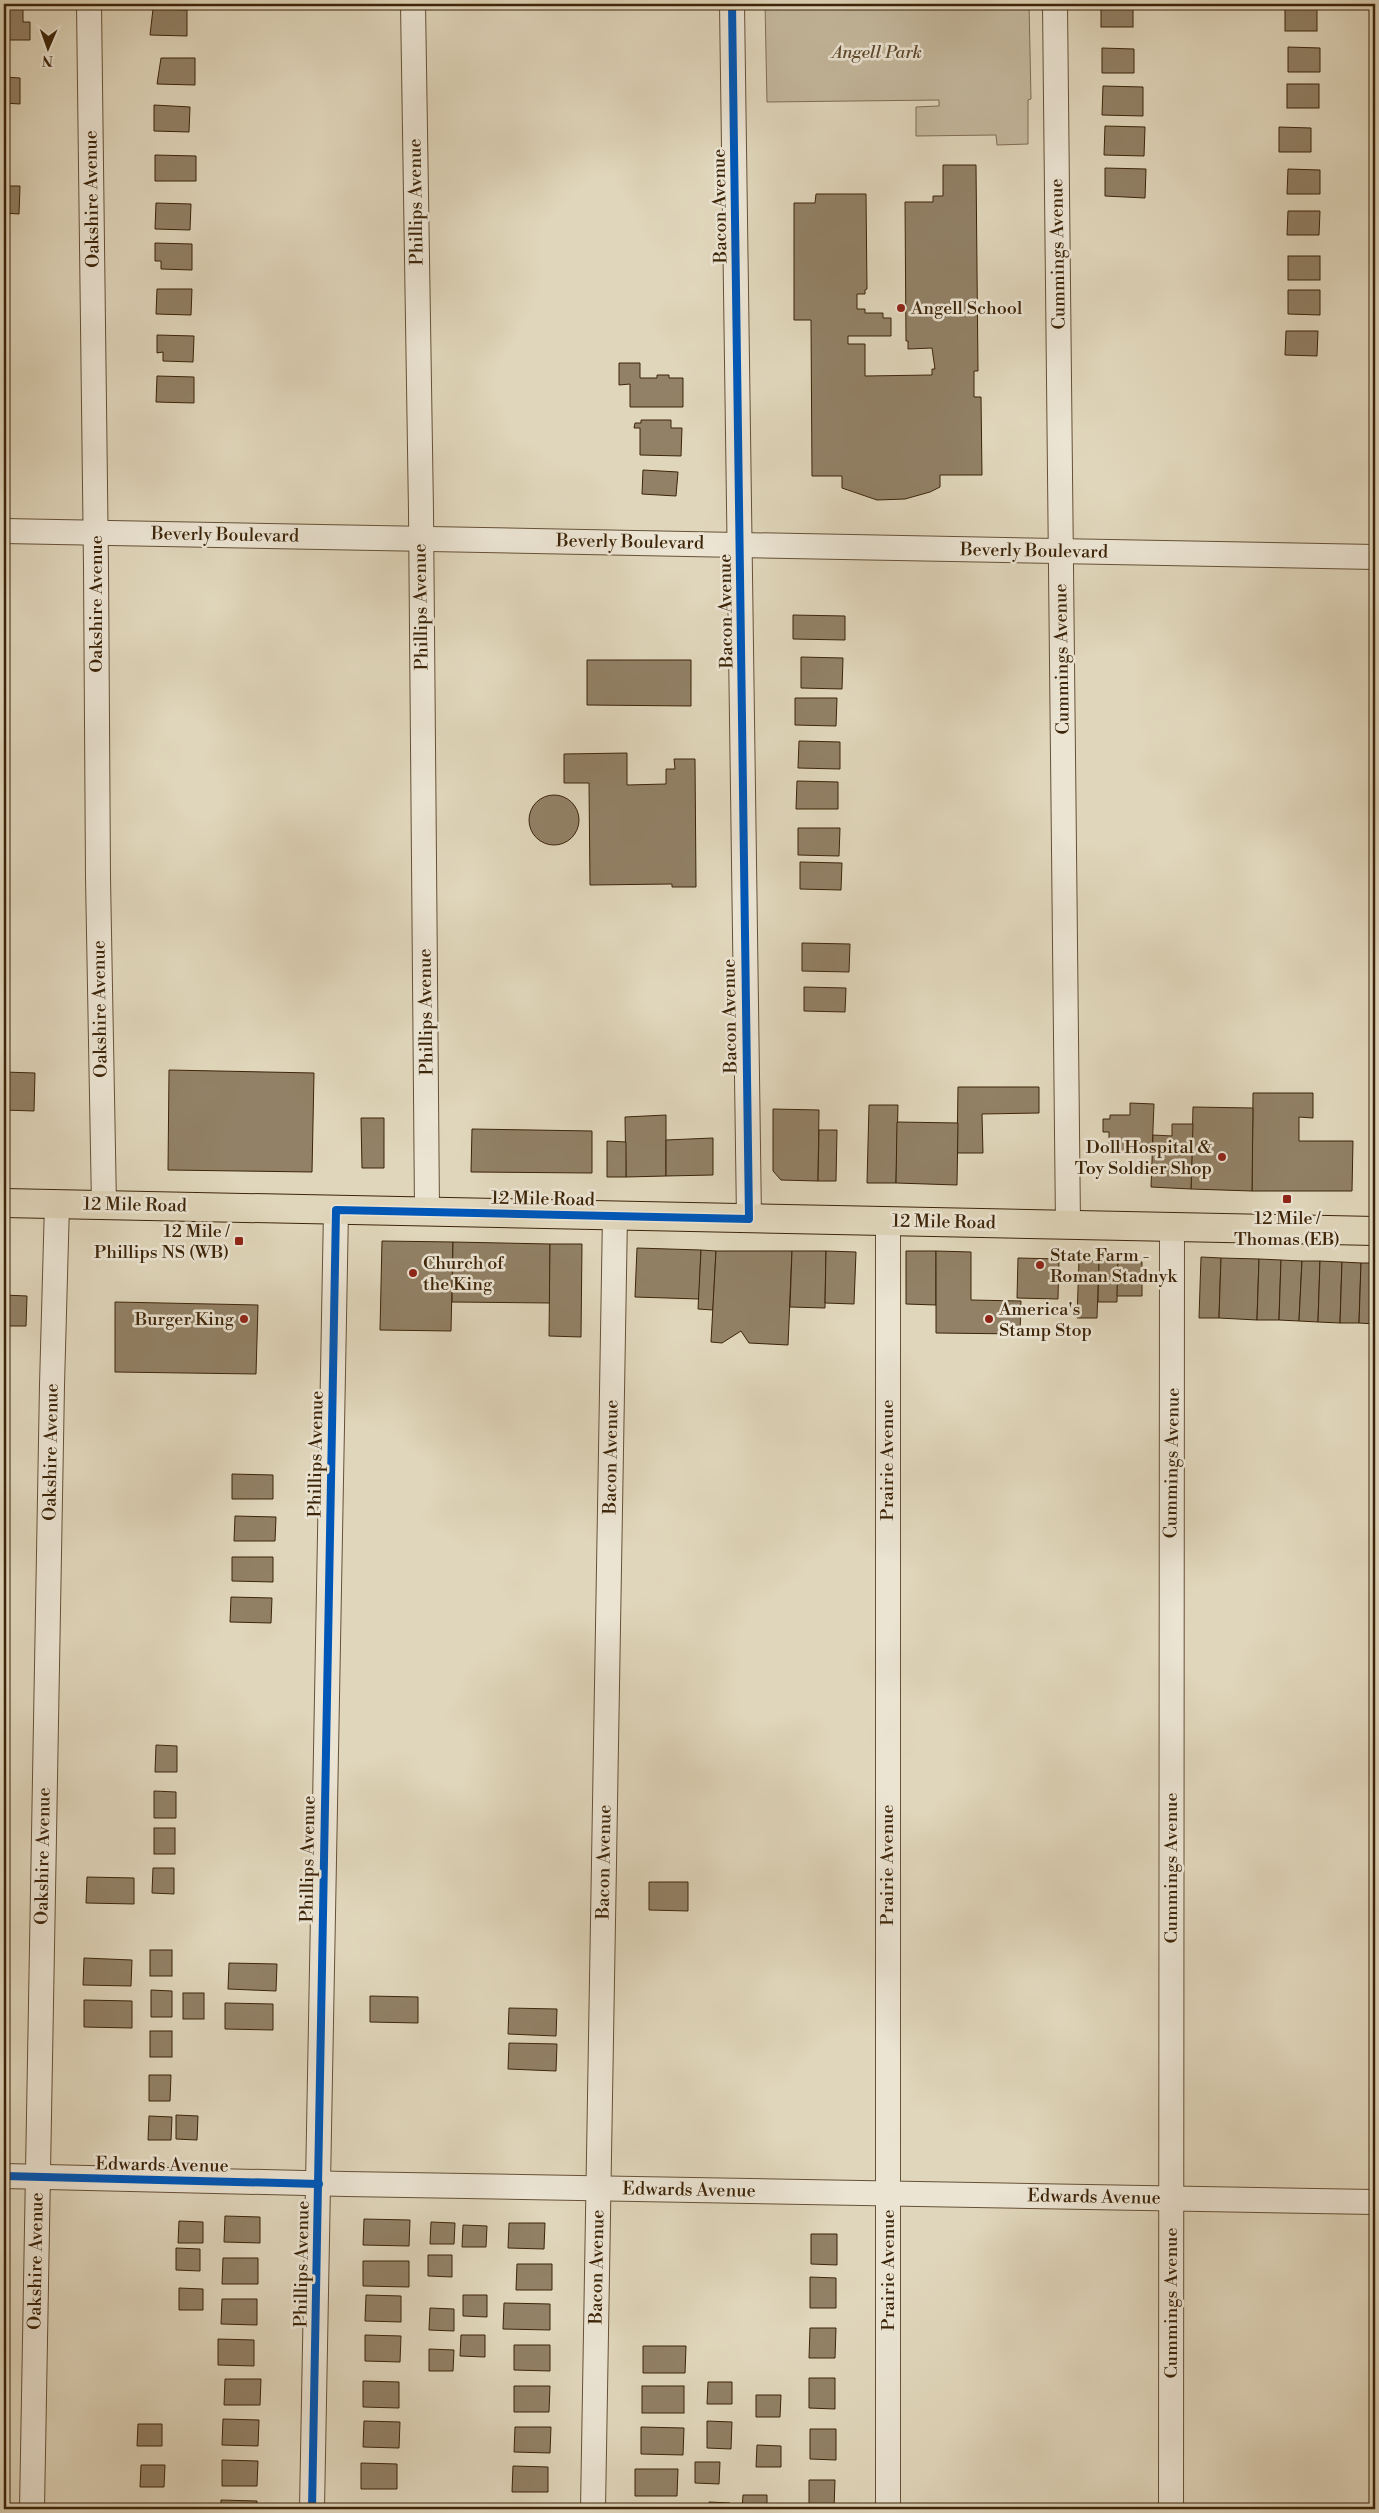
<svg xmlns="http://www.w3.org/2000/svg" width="1379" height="2513" viewBox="0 0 1379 2513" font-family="'Libre Bodoni',serif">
<rect width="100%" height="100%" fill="#e0d6bb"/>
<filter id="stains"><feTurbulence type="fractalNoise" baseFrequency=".004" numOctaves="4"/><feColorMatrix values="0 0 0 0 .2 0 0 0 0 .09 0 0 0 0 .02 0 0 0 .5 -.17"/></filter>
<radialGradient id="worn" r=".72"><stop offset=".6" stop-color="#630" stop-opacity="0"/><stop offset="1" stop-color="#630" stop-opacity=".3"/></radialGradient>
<polygon fill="#c4b89d" stroke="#806e53" points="765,4 1029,4 1031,99 1028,100 1028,144 997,145 996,135 916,136 916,107 939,106 939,100 767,102"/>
<g fill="#928166" stroke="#3d2509">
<rect x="1101" y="4" width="32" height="23"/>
<rect x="1285" y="7" width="32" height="24"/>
<polygon points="4,9 23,9 23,22 30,22 30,40 4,40"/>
<polygon points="153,9 187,10 187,36 150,35"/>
<polygon points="1288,47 1320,48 1320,72 1288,72"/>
<polygon points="1102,48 1134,49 1134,73 1102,73"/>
<polygon points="161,58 195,58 195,85 157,84"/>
<polygon points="4,77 20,78 20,104 4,103"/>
<rect x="1287" y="84" width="32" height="24"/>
<polygon points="1103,86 1143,87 1143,116 1102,115"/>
<polygon points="154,105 190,107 189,132 154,131"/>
<polygon points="1105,126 1145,127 1144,156 1104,155"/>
<polygon points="1279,127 1311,128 1311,152 1279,152"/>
<polygon points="155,155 196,156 196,181 155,181"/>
<polygon points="943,165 976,165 978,371 974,371 974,397 981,397 982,475 940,475 940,487 930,492 905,499 877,500 842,488 842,476 812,476 811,320 794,320 794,203 815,203 816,194 866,194 867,289 865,290 865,294 857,294 857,309 865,309 865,313 883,313 883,318 891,318 891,336 848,336 848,344 865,344 865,376 932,375 932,369 935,369 932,348 908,349 908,341 906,341 905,202 933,202 933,196 943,196"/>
<polygon points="1105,168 1146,169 1145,198 1105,196"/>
<polygon points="1288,169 1320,170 1320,194 1287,194"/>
<polygon points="4,186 20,186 19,214 4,213"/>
<polygon points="156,203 191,204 190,230 155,229"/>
<polygon points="1288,211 1320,211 1319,235 1287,235"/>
<polygon points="155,243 192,244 192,270 161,269 161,261 155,261"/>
<rect x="1288" y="256" width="32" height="24"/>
<polygon points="157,289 192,289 191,315 156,314"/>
<polygon points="1288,290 1320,290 1320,315 1288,314"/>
<polygon points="1286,331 1318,331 1317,356 1285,355"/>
<polygon points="157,335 194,336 193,362 163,361 163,352 157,353"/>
<polygon points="619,363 640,363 640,378 657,378 657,375 669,375 669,378 683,378 683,407 630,407 630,384 619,385"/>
<polygon points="157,376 194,377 194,403 156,402"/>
<polygon points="641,420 671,420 671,428 682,428 681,456 640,455 640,428 634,428 635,423 641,423"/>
<polygon points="643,470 678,472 676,496 642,494"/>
<polygon points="793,615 845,616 845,640 793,639"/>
<polygon points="801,657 843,658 842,689 801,688"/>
<polygon points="587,660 691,660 691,706 587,705"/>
<polygon points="795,698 837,698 836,726 795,725"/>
<polygon points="799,741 840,742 840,769 798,768"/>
<polygon points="627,753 627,785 666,784 666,769 675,769 674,759 695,759 696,887 672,887 672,884 590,885 589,783 564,783 564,754"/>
<polygon points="797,781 838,782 838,809 796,809"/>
<circle cx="554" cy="820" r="25"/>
<polygon points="798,828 840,828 839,856 798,855"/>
<polygon points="800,862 842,863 841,890 800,889"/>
<polygon points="802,943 850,944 849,972 802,971"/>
<polygon points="804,987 846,988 845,1012 804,1011"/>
<polygon points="169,1070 314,1073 312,1172 168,1170"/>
<polygon points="4,1072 35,1073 34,1111 4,1110"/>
<polygon points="958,1087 1039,1087 1039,1113 982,1114 983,1153 957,1153"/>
<polygon points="1253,1093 1313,1093 1313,1118 1299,1117 1299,1141 1353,1141 1352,1191 1252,1191"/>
<polygon points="1130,1103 1154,1104 1152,1153 1109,1152 1109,1132 1103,1132 1103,1119 1110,1119 1110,1115 1130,1115"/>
<polygon points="869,1105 898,1105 896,1183 867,1183"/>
<polygon points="1193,1107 1253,1108 1252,1191 1191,1189"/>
<polygon points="773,1109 819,1110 818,1181 781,1180 773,1171"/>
<polygon points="666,1115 666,1176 626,1177 625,1117"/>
<polygon points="361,1118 384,1118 384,1168 362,1168"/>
<polygon points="897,1122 958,1123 957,1185 896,1183"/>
<polygon points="1172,1124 1193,1124 1191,1189 1151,1187 1153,1135 1172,1136"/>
<polygon points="472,1129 592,1131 592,1173 471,1172"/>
<polygon points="819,1130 837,1130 836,1181 818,1181"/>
<polygon points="713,1138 713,1175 666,1176 666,1140"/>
<polygon points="607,1141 626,1142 626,1177 607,1177"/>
<polygon points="382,1241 453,1242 451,1331 380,1330"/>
<polygon points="453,1242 550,1244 550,1303 452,1302"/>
<polygon points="550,1244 582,1244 581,1337 549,1336"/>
<polygon points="637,1248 701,1250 699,1299 635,1297"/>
<polygon points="701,1250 716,1251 713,1310 698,1309"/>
<polygon points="716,1251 792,1251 788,1345 749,1343 741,1331 722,1343 711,1342"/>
<polygon points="792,1251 826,1251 825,1308 790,1307"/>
<polygon points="826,1251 856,1252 854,1304 825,1303"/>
<polygon points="906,1251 936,1251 936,1305 906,1304"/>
<polygon points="936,1251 971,1252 971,1300 1021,1301 1020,1334 936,1333"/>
<polygon points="1201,1257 1221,1258 1219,1318 1199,1318"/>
<polygon points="1018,1258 1059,1259 1058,1299 1017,1298"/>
<polygon points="1221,1258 1259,1259 1257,1320 1219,1318"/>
<polygon points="1259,1259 1281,1260 1279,1320 1257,1320"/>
<polygon points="1079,1260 1099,1261 1097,1318 1077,1318"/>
<polygon points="1281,1260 1302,1261 1299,1321 1279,1320"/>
<polygon points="1099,1261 1118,1261 1117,1302 1098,1302"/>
<polygon points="1118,1261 1142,1262 1142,1296 1117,1296"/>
<polygon points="1302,1261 1320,1261 1318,1322 1299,1321"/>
<polygon points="1320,1261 1342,1262 1340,1323 1318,1322"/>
<polygon points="1342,1262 1361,1263 1359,1323 1340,1323"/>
<polygon points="1361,1263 1375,1263 1375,1324 1359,1323"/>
<polygon points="4,1295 27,1296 26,1326 4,1326"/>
<polygon points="115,1302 258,1305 256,1374 115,1372"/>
<polygon points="232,1474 273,1475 273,1499 232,1499"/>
<polygon points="235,1516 276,1517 275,1541 234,1541"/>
<polygon points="232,1557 273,1557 273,1582 232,1581"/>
<polygon points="231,1597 272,1598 271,1623 230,1622"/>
<polygon points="156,1745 177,1746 177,1772 155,1772"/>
<polygon points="154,1791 176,1792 176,1818 154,1818"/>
<rect x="154" y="1828" width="21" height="26"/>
<polygon points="153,1868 174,1868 174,1894 152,1893"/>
<polygon points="87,1877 134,1878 134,1904 86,1903"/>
<polygon points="649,1882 688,1882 688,1911 649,1910"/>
<rect x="150" y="1950" width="22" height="26"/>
<polygon points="84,1958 132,1960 131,1986 83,1985"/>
<polygon points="229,1963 277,1964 276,1991 228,1989"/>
<polygon points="151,1990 172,1991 172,2017 151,2017"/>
<rect x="183" y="1993" width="21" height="26"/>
<polygon points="370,1996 418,1997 418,2023 370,2022"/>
<polygon points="84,2000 132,2001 132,2028 84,2027"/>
<polygon points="225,2003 273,2004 273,2030 225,2029"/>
<polygon points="509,2008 557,2009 556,2036 508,2034"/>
<rect x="150" y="2031" width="22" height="26"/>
<polygon points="509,2043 557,2044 556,2071 508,2069"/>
<polygon points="149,2075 171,2075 170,2101 149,2101"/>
<polygon points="176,2115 198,2116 197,2140 176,2139"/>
<polygon points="149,2116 172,2117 171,2140 148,2140"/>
<polygon points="225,2216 260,2217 260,2243 224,2242"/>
<polygon points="364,2219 410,2220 409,2246 363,2245"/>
<polygon points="179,2221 203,2222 203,2243 178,2243"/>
<polygon points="431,2222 455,2223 454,2244 430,2244"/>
<polygon points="509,2223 545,2223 544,2249 508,2248"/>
<polygon points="463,2225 487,2226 486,2247 462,2247"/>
<polygon points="811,2234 837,2234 837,2265 811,2264"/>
<polygon points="176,2248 200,2249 200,2271 176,2270"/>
<polygon points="428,2255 452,2255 452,2277 428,2276"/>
<polygon points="223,2258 258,2258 258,2284 222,2284"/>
<polygon points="363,2261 409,2261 409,2287 363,2286"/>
<polygon points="517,2264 552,2264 552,2290 516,2290"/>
<polygon points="810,2277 836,2278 836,2308 810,2308"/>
<polygon points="179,2288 203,2289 203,2310 179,2310"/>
<polygon points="366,2295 401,2296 401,2322 365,2321"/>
<polygon points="463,2295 487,2295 487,2317 463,2316"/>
<polygon points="222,2299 257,2299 257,2325 221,2324"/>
<polygon points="504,2303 550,2304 550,2330 503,2329"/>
<polygon points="430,2308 454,2309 454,2331 429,2330"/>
<polygon points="810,2328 836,2328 835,2358 809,2358"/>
<polygon points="365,2335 401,2336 400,2362 365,2361"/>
<polygon points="461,2335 485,2335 485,2357 460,2356"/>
<polygon points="218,2339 254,2340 254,2366 218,2365"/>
<polygon points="514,2345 550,2345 550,2371 514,2370"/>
<polygon points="643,2346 686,2346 685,2373 643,2373"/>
<polygon points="429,2349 454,2350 453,2371 429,2371"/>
<polygon points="809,2378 835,2378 835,2409 809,2408"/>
<polygon points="225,2379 261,2379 260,2405 224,2405"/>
<polygon points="363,2381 399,2382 399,2408 363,2407"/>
<polygon points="708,2382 732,2382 732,2404 707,2404"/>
<polygon points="514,2386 550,2386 549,2412 514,2412"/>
<rect x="642" y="2386" width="42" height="27"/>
<polygon points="756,2395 781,2395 780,2417 756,2417"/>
<polygon points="223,2419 259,2420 258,2446 222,2445"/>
<polygon points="364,2421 400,2422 399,2448 363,2447"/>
<polygon points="707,2421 732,2422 731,2449 707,2448"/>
<polygon points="138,2424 162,2424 162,2446 137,2446"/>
<polygon points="515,2427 551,2427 550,2453 514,2452"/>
<polygon points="641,2427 684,2428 683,2455 641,2454"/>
<polygon points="810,2429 836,2429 836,2460 810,2459"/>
<polygon points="757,2445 781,2446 781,2467 756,2467"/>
<polygon points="222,2460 258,2461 257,2486 222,2486"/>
<polygon points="695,2462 720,2462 719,2484 695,2483"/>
<polygon points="361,2463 397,2464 397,2489 361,2489"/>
<polygon points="141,2465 165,2465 164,2487 140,2487"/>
<polygon points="513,2466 548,2467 548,2492 512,2492"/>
<polygon points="635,2469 678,2469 677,2496 635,2496"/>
<polygon points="809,2480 835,2480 834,2509 809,2509"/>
<polygon points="743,2495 767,2495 767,2509 742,2509"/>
<polygon points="221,2500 257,2501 257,2509 221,2509"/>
<polygon points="709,2502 730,2503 730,2509 709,2509"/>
<polygon points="360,2504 396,2505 396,2509 360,2509"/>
</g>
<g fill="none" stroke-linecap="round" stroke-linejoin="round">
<defs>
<g id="minor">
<polyline points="89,4 96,566 98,878 104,1205"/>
<polyline points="413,4 421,512 427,1211"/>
<polyline points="732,4 749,1219"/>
<polyline points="1055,4 1068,1225"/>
<polyline points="4,531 1375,557"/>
<polyline points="4,2176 346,2184 1375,2202"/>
<polyline points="32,2509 52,1385 57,1204"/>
<polyline points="312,2509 336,1210"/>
<polyline points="593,2509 615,1215"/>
<polyline points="888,2509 888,1221"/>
<polyline points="1171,2509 1172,1227"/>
</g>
<polyline id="major" points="4,1203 1375,1231"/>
</defs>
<use href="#minor" stroke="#665136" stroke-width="26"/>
<use href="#major" stroke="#3d2509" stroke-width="30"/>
<use href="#minor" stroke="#ebe4d3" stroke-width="24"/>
<use href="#major" stroke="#e0d6bb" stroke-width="28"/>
<defs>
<g id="cycleway">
<polyline points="4,2176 319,2184"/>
<polyline points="312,2509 336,1210 749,1219 732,4"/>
</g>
</defs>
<use href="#cycleway" stroke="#ebe4d3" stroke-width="11"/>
<use href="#cycleway" stroke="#0057b8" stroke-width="8"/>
</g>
<g fill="#8f2418" stroke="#ebe4d3" stroke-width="2">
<circle cx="901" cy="308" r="5"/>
<circle cx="1222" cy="1157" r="5"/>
<rect x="1282" y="1194" width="10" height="10" rx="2.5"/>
<rect x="234" y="1236" width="10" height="10" rx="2.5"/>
<circle cx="1040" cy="1265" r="5"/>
<circle cx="413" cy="1273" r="5"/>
<circle cx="244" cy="1319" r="5"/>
<circle cx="989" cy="1319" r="5"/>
</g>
<g text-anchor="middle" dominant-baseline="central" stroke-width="5" stroke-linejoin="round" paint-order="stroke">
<g font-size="18" font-style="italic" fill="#5f4a2e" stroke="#ebe4d3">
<text x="877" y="52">Angell Park</text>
</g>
<g font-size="18" fill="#3d2509" stroke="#ebe4d3">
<text transform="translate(92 199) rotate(-91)">Oakshire Avenue</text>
<text transform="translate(416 202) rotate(-91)">Phillips Avenue</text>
<text transform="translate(720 206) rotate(-91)">Bacon Avenue</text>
<text transform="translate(1058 254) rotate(-91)">Cummings Avenue</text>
<text transform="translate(225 535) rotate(1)">Beverly Boulevard</text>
<text transform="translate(630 542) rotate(1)">Beverly Boulevard</text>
<text transform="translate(1034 551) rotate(1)">Beverly Boulevard</text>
<text transform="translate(96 604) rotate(-90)">Oakshire Avenue</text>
<text transform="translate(421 607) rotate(-91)">Phillips Avenue</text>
<text transform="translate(726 611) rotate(-91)">Bacon Avenue</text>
<text transform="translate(1062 659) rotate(-91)">Cummings Avenue</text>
<text transform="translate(100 1009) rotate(-91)">Oakshire Avenue</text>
<text transform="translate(426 1012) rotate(-91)">Phillips Avenue</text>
<text transform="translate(730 1016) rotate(-91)">Bacon Avenue</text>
<text transform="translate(543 1199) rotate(1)">12 Mile Road</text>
<text transform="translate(135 1205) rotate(1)">12 Mile Road</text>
<text transform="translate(944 1222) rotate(1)">12 Mile Road</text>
<text transform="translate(51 1452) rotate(-89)">Oakshire Avenue</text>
<text transform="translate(316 1454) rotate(-89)">Phillips Avenue</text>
<text transform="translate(611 1457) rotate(-89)">Bacon Avenue</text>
<text transform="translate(887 1460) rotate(-90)">Prairie Avenue</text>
<text transform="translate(1172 1463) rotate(-89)">Cummings Avenue</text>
<text transform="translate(43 1856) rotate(-89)">Oakshire Avenue</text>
<text transform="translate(308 1859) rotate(-89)">Phillips Avenue</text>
<text transform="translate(604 1862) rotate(-89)">Bacon Avenue</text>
<text transform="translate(887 1865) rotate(-90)">Prairie Avenue</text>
<text transform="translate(1171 1868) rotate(-90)">Cummings Avenue</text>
<text transform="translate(162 2165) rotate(1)">Edwards Avenue</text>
<text transform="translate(689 2190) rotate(1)">Edwards Avenue</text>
<text transform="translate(1094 2197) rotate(1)">Edwards Avenue</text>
<text transform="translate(36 2261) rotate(-89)">Oakshire Avenue</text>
<text transform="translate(302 2264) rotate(-89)">Phillips Avenue</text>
<text transform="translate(597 2267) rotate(-89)">Bacon Avenue</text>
<text transform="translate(888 2270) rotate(-90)">Prairie Avenue</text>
<text transform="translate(1171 2303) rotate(-90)">Cummings Avenue</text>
</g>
<g font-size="18" fill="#3d2509" stroke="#ebe4d3" text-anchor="start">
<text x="911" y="308">Angell School</text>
<text x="1212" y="1147" text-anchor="end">Doll Hospital &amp;<tspan x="1212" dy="21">Toy Soldier Shop</tspan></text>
<text x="1287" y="1218" text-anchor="middle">12 Mile /<tspan x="1287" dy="21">Thomas (EB)</tspan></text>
<text x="229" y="1231" text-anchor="end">12 Mile /<tspan x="229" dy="21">Phillips NS (WB)</tspan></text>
<text x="1050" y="1255">State Farm -<tspan x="1050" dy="21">Roman Stadnyk</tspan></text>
<text x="423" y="1263">Church of<tspan x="423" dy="21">the King</tspan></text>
<text x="999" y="1309">America's<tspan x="999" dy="21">Stamp Stop</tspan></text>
<text x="234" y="1319" text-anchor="end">Burger King</text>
</g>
</g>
<rect width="1379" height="2513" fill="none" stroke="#e0d6bb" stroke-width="20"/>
<rect x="5" y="5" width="1369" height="2503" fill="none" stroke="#3d2509" stroke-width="2.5"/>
<rect x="10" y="10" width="1359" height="2493" fill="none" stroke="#3d2509"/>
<g transform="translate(48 48) rotate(182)" stroke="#ebe4d3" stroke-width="4" paint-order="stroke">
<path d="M0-4L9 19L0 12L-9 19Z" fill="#3d2509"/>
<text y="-8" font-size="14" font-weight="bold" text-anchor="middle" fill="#3d2509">N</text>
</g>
<rect width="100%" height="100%" filter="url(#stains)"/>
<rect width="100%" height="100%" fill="url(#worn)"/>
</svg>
